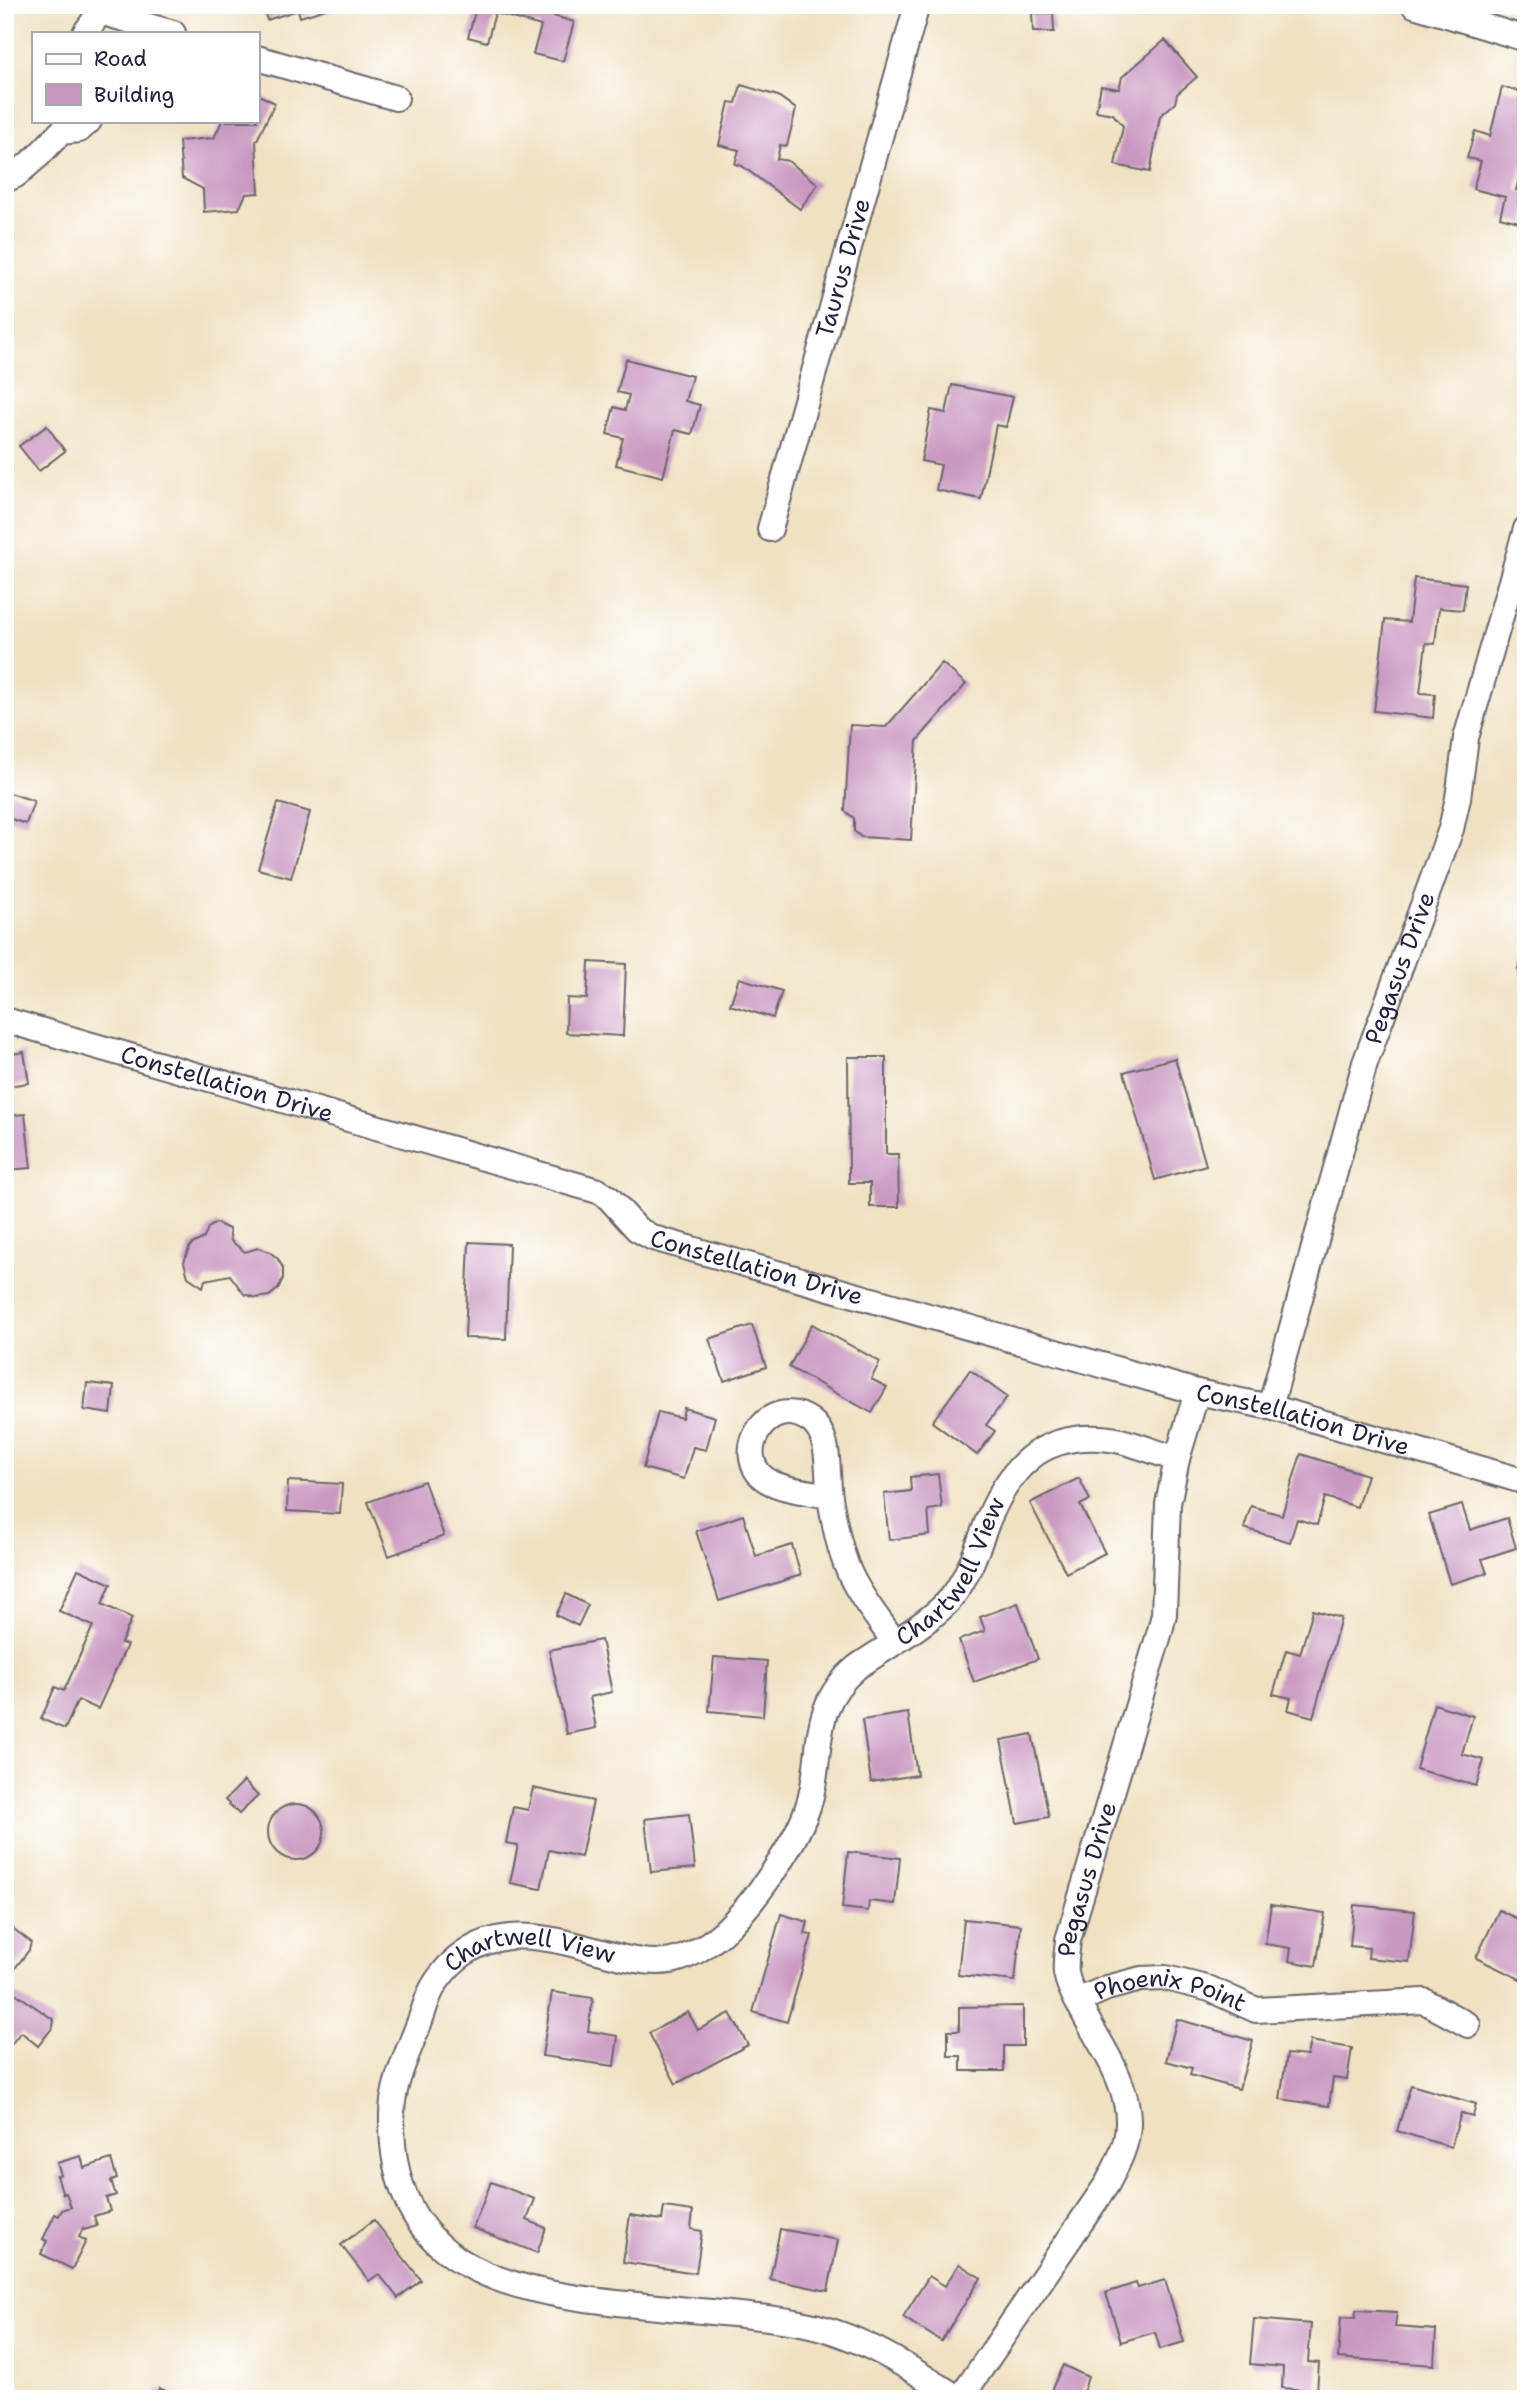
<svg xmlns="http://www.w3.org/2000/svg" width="1531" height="2404" viewBox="0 0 1531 2404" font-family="'Shantell Sans',sans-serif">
<rect width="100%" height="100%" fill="#fff"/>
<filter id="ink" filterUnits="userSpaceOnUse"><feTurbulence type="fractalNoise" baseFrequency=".0143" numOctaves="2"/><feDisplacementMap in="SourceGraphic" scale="14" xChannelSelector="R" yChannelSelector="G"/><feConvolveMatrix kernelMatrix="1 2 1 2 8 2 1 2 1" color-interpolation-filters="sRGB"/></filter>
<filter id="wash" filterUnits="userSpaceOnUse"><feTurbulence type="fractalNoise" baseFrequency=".00686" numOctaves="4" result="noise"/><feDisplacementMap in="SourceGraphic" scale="28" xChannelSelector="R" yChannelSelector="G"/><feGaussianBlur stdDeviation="1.57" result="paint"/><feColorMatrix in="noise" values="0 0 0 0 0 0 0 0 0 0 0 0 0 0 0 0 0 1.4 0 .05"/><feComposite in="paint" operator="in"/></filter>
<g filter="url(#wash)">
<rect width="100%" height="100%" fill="#f0e1c2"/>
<g id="blocks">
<g fill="#c998c1">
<polygon points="262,5 336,5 336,6 300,17 298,10 267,20"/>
<polygon points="470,5 557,5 554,16 574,22 563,61 533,54 541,26 495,13 487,42 468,37 476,8"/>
<polygon points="1032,13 1053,13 1054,32 1033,32"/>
<polygon points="1165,40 1197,77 1177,94 1175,103 1160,116 1150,172 1115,165 1123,126 1113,114 1096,111 1101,86 1119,89 1122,77"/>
<polygon points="741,85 778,96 796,109 787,146 780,145 777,159 788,161 818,184 800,209 742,166 735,164 739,150 719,145 729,102 736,103"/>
<polygon points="1502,87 1526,93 1526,153 1516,190 1526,193 1526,224 1500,217 1505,197 1473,189 1481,161 1467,158 1475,131 1490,136"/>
<polygon points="257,94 275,103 256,142 259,193 246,194 239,209 204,212 203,189 182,178 179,141 214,138 222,121 257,121"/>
<polygon points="626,359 692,376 685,401 700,405 692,434 675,430 663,477 616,465 623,438 607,434 614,407 625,410 629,395 617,392"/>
<polygon points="952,385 1013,397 1006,427 996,425 981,499 936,490 941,465 921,461 931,410 946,413"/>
<polygon points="47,426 65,451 39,471 19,446"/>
<polygon points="1414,578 1466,584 1463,610 1439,608 1435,644 1426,643 1420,693 1435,694 1433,718 1374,711 1385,620 1409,622"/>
<polygon points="942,663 966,684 917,741 911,840 861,837 854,831 854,818 845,811 850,725 886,727"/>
<polygon points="10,793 34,801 26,824 5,817"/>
<polygon points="278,803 310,812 291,878 258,869"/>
<polygon points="1526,949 1526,972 1518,969"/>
<polygon points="589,962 626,964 623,1036 566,1033 567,998 587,999"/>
<polygon points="739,978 782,991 773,1018 730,1005"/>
<polygon points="24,1052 29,1083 7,1086 5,1055"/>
<polygon points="848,1057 886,1057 886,1154 898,1154 899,1207 870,1207 870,1183 849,1183"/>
<polygon points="1175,1058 1206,1165 1155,1180 1124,1072"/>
<polygon points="25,1114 31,1168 5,1170 5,1116"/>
<polygon points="216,1223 229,1229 231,1241 245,1252 258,1248 270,1252 278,1259 283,1268 283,1278 278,1289 269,1296 256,1298 244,1294 230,1275 205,1280 203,1287 188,1277 184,1262 189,1248 192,1244 204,1238 208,1228"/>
<polygon points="469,1242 509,1244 506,1339 465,1338"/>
<polygon points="812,1324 880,1362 871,1379 887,1387 872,1413 789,1367"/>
<polygon points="752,1325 766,1367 724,1381 709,1339"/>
<polygon points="970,1370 1007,1397 986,1425 995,1431 977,1455 932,1422"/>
<polygon points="87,1383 114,1386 111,1414 84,1410"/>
<polygon points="684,1408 715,1417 706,1450 693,1447 684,1479 643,1468 658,1412 682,1418"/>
<polygon points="1301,1454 1367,1475 1357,1507 1325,1497 1317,1525 1297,1519 1290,1542 1244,1528 1251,1506 1282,1515"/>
<polygon points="938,1474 942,1508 928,1510 930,1535 889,1540 884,1494 911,1491 910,1477"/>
<polygon points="1079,1478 1090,1500 1080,1505 1105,1553 1066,1573 1030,1503"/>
<polygon points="288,1481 342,1484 340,1514 287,1511"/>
<polygon points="424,1481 444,1536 389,1556 368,1502"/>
<polygon points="1462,1505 1470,1530 1507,1518 1516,1548 1482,1559 1487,1573 1450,1584 1429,1515"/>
<polygon points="743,1515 756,1556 792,1545 801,1575 719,1601 696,1531"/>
<polygon points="78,1569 111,1584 102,1604 132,1618 121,1643 127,1645 98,1709 78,1700 65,1729 41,1719 55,1687 64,1691 93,1626 59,1611"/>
<polygon points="566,1594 588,1605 578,1626 556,1615"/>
<polygon points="1018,1603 1038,1659 974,1682 959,1640 985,1631 980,1617"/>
<polygon points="1313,1610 1341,1618 1313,1717 1288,1710 1291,1698 1273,1694 1286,1650 1300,1654"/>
<polygon points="601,1640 612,1692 590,1697 596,1728 567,1734 549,1650"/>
<polygon points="714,1657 767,1661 763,1716 709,1711"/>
<polygon points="1434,1704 1473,1716 1462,1754 1484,1760 1476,1786 1416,1769"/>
<polygon points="908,1713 917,1775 871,1782 862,1720"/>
<polygon points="1032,1734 1049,1817 1017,1823 1001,1740"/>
<polygon points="244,1781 258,1796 239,1814 225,1800"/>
<polygon points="533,1788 593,1801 581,1857 549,1850 541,1889 510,1883 518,1845 506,1843 513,1807 528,1810"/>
<circle cx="296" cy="1832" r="28"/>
<polygon points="689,1814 695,1868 651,1872 645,1819"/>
<polygon points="848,1852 900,1858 895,1904 869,1901 868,1911 842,1908"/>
<polygon points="1271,1905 1325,1913 1316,1966 1289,1961 1291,1948 1265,1944"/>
<polygon points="1354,1905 1415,1911 1409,1962 1368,1958 1369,1948 1350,1946"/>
<polygon points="1499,1910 1526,1923 1526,1982 1476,1958"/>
<polygon points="781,1914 808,1922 805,1934 812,1935 787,2022 753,2012"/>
<polygon points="964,1919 1021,1925 1015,1981 958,1975"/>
<polygon points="7,1924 31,1942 29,1950 5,1981 5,1926"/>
<polygon points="5,1986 54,2020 53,2027 38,2046 21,2032 5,2052"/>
<polygon points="552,1992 593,1998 588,2031 618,2036 614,2066 542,2056"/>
<polygon points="1023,2006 1023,2046 1004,2046 1004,2071 961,2071 961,2056 948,2056 948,2031 959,2031 959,2007"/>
<polygon points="688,2012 698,2030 730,2013 748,2045 676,2084 649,2033"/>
<polygon points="1177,2019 1253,2041 1239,2089 1190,2075 1192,2068 1166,2061"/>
<polygon points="1310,2041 1352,2048 1347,2080 1333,2078 1329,2106 1280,2099 1287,2054 1307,2056"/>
<polygon points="1411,2085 1476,2104 1473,2116 1461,2113 1451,2147 1397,2131"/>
<polygon points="81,2156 84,2168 111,2159 117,2179 111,2181 116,2195 106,2198 110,2211 94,2216 97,2226 84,2230 83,2228 79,2237 86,2241 72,2269 41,2254 47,2241 43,2239 55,2214 59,2216 62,2210 71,2207 66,2193 63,2194 57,2176 61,2175 57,2163"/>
<polygon points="491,2182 535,2199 527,2220 546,2228 537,2253 473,2228"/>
<polygon points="664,2207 693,2211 691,2229 702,2231 696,2273 623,2262 630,2215 662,2220"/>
<polygon points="374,2220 421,2280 398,2298 379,2274 369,2281 341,2245"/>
<polygon points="780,2229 838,2240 828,2291 770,2279"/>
<polygon points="959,2264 981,2278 941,2341 903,2317 929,2276 945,2286"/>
<polygon points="1165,2280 1184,2342 1160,2349 1155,2332 1121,2342 1106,2293 1136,2283 1138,2288"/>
<polygon points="1356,2310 1397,2312 1395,2327 1436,2330 1434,2365 1338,2358 1341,2317 1355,2318"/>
<polygon points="1254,2319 1311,2324 1308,2362 1319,2363 1317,2391 1282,2388 1283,2367 1250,2364"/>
<polygon points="1063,2365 1088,2377 1081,2399 1047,2399"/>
<polygon points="159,2388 184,2399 155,2399"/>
</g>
</g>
</g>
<g filter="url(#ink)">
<use href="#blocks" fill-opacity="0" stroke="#6a656a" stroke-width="2"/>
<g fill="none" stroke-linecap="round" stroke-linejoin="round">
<defs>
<g id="street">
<polyline points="1414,5 1526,39"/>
<polyline points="100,12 173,33"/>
<polyline points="85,33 100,12 102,5"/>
<polyline points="257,58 396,98"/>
<polyline points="5,180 16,175 38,156 61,132 79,130 89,121"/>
<path id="s1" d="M770,529L917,5"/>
<path id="s2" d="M5,1020L598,1191L609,1198L637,1229L653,1238L1197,1392L1270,1407L1526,1482"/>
<path id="s3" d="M1270,1407L1365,1063L1451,829L1458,798L1466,738L1526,529"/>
<path d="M829,1496C811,1492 789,1491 772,1483C726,1462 766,1389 811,1421C832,1437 826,1473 830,1497C834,1522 839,1550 850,1574C861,1598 879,1620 894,1641"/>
<path id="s4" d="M1077,2001L1107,1988L1141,1979L1166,1978L1210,1989L1256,2010L1424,2001L1468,2025"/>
<path id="s5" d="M959,2399C907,2366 856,2332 795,2322C740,2313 683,2310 627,2304C503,2291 389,2267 392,2115C392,2082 410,2049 421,2018C425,2007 428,1994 435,1984C438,1978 444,1972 448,1967C497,1917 555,1940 613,1955C631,1960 652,1964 671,1961C691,1957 707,1946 722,1933C753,1905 799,1841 810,1800C824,1748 809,1707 857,1667C883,1649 933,1621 952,1597C969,1575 978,1546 988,1520C1010,1468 1039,1435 1100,1438C1125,1439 1153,1452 1177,1459"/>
<path id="s6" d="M960,2399L1107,2184C1117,2165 1128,2145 1128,2123C1129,2081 1099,2044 1081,2008C1075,1998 1068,1984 1066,1973C1065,1962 1067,1951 1068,1940L1160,1631L1164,1614L1168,1504L1177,1459L1197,1392"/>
</g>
</defs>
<use href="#street" stroke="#6a656a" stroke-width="28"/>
<use href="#street" stroke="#fff" stroke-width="24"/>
</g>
</g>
<g text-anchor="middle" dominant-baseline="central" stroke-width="7" stroke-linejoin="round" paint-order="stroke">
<g font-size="24" fill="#22223b" stroke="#fff">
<text stroke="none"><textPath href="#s1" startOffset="271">Taurus Drive</textPath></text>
<text stroke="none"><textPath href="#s3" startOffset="458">Pegasus Drive</textPath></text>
<text stroke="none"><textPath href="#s2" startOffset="231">Constellation Drive</textPath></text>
<text stroke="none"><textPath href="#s2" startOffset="798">Constellation Drive</textPath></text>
<text stroke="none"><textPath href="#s2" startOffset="1365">Constellation Drive</textPath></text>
<text stroke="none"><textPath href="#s5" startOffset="1592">Chartwell View</textPath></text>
<text stroke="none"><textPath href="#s6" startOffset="586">Pegasus Drive</textPath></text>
<text stroke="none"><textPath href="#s5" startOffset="943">Chartwell View</textPath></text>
<text stroke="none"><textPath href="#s4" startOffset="98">Phoenix Point</textPath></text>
</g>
</g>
<rect width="1531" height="2404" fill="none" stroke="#fff" stroke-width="28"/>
<rect x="32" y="32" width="228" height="91" fill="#ffffff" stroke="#a7a7b1" stroke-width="2"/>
<rect x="46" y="54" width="35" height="10" fill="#ffffff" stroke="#a7a7b1" stroke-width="2"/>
<text x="94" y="66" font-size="21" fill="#22223b">Road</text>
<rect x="46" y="84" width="35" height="21" fill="#c998c1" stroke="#a7a7b1" stroke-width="2"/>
<text x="94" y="102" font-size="21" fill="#22223b">Building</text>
</svg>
